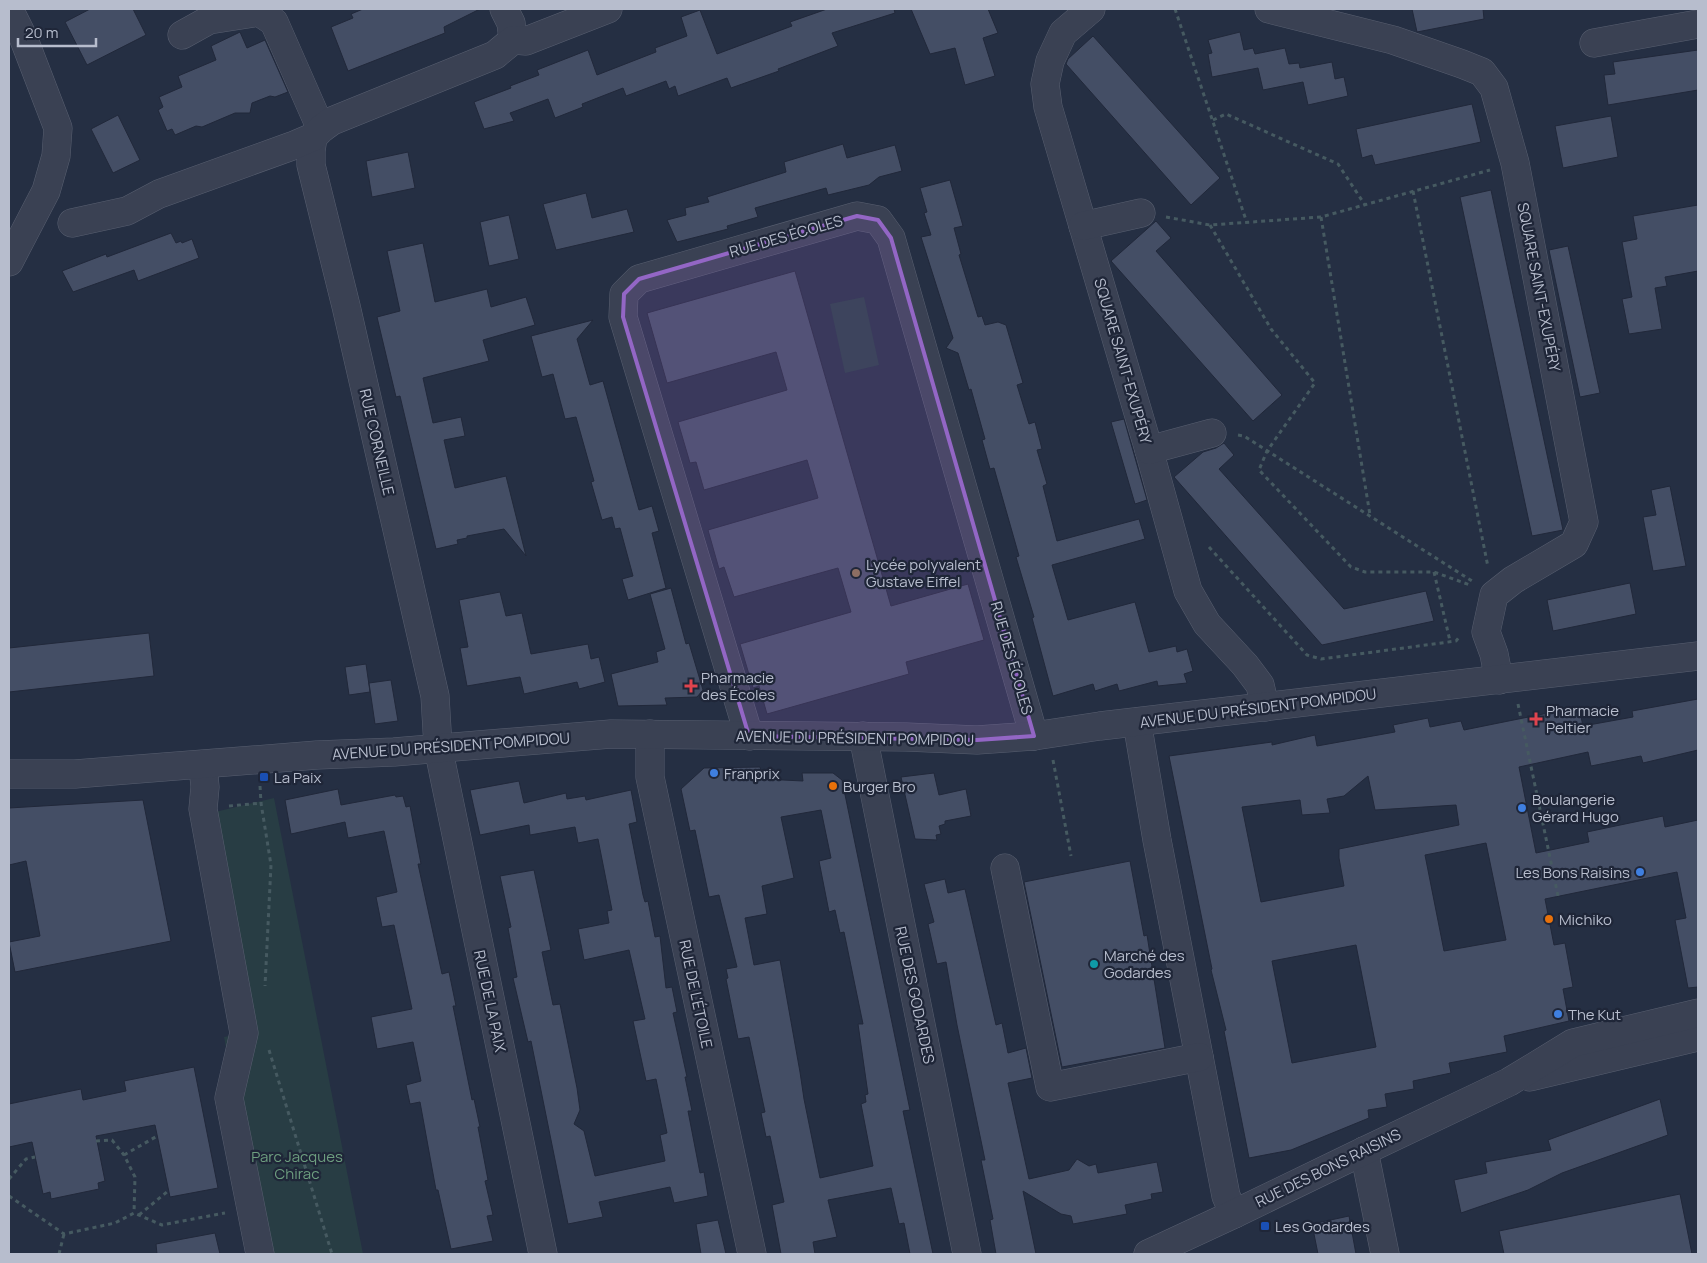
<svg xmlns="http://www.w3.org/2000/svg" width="1707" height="1263" viewBox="0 0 1707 1263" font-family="Manrope,sans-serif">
<rect width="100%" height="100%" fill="#252f43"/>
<g fill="#283d44">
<polygon points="864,297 879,365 845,373 830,304"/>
<polygon points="274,798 363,1254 266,1254 224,1037 235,1035 194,817"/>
</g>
<g fill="#444e65" stroke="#21283a" fill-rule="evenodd">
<polygon points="90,9 133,9 146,35 87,65 65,22"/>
<polygon points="363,9 480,9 444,27 445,33 348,71 331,27 353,18 351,14"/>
<polygon points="827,9 894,9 895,13 832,33 838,46 778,69 779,71 731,88 727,78 678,96 675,86 669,89 666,81 626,96 623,88 582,104 583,107 555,118 548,99 510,113 514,121 484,129 474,102 511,88 510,86 539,75 537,70 588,50 597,75 656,52 655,48 687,36 681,17 700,10 717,54 792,26 790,22"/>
<polygon points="911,9 988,9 998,33 983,38 995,76 965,85 955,48 930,54"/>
<polygon points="1412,9 1483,9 1484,19 1417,32"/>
<polygon points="240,32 247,48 265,40 288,92 275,97 270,96 252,103 250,113 235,113 202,127 196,126 175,135 172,129 167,131 158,110 163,107 159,97 182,87 178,76 216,60 211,46"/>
<polygon points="1240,32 1244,50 1253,48 1255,54 1285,48 1289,64 1299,63 1300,68 1332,62 1335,79 1344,77 1348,96 1308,105 1303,82 1263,90 1258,68 1212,77 1208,54 1212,53 1208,40"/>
<polygon points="1093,36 1220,178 1191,205 1066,64 1068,59"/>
<polygon points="1698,50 1698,90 1608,105 1604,75 1615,74 1613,62"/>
<polygon points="1472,104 1481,142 1375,165 1372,155 1362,158 1356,129"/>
<polygon points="118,115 140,160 113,173 91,129"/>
<polygon points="1611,116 1618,157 1563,168 1555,126"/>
<polygon points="843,144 847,158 895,145 902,171 879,177 869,185 828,195 826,188 755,208 758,217 727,226 728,229 677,242 667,220 686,215 685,208 709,202 707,197 786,172 784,162"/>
<polygon points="408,152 415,188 372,197 366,161"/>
<polygon points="950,180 963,226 954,228 961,254 959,255 978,317 982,316 985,325 998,322 1006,325 1023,383 1017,385 1029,424 1035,422 1042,449 1037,450 1047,484 1043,486 1057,541 1139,519 1145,539 1052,565 1068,620 1135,602 1149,652 1176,646 1177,652 1187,649 1193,671 1184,674 1187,683 1158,686 1157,681 1119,691 1117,684 1095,691 1093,684 1053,696 1032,618 1034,617 1016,557 1019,556 994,468 990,469 982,440 985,439 971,389 969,390 958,353 946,348 953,338 921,237 931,235 924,213 927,212 920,188"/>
<polygon points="1491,190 1563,530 1532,536 1460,197"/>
<polygon points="586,193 592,218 627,209 634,232 556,250 543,204"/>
<polygon points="1698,205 1698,271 1665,277 1667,286 1655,288 1662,329 1629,334 1622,299 1632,297 1622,242 1637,239 1633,216"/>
<polygon points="509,215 519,259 489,266 480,222"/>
<polygon points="1156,221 1171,238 1156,251 1282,395 1253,421 1111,261"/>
<polygon points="171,233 176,243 181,241 182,243 192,239 199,258 138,281 134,270 73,292 62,271 106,254 107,257"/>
<polygon points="423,243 435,302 487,289 491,307 526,297 535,325 483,340 489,361 423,378 433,423 461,417 465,436 444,440 455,488 506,476 526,556 504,529 467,536 467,538 457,540 458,544 436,549 400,396 396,397 377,317 400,311 387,251"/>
<polygon points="1568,246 1600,393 1580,397 1549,250"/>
<polygon points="795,271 891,606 968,584 984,640 906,662 909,674 767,714 759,686 753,688 740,644 851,612 838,568 734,597 724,567 719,569 708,530 818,498 807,460 704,490 696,462 690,463 678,422 787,390 776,352 667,383 647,313"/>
<polygon points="593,320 577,339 590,385 603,381 639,510 652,506 659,531 652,533 666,588 628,600 622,579 633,576 620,528 615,529 612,517 602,520 591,482 594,481 576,417 565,419 553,374 542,377 531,336"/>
<polygon points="1124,419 1147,500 1135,504 1111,422"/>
<polygon points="1224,443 1234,455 1219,469 1344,609 1426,591 1434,621 1322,645 1174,477 1203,452 1216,448"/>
<polygon points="1670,486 1686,566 1653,571 1643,517 1656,515 1651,490"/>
<polygon points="1630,583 1636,614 1553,631 1547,600"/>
<polygon points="671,588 686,644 689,643 703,690 697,697 665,698 667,705 618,706 611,674 658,662 656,652 665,649 650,594"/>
<polygon points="500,592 506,616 522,613 531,654 588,644 591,659 599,657 605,682 579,689 577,682 524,694 520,677 467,686 460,648 468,647 459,600"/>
<polygon points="149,633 154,676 9,692 9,648"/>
<polygon points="366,664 370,692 349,695 345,667"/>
<polygon points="391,680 398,721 375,724 369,683"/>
<path d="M1698,699V750L1643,763L1641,756L1591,766L1588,752L1519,767L1536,853L1589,842L1587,832L1663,816L1665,827L1698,820V987L1688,988L1675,920L1686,918L1677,872L1545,899L1554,945L1565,943L1573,987L1563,989L1569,1021L1504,1036L1507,1052L1449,1063L1451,1073L1413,1081L1414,1089L1385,1094L1387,1107L1368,1110L1369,1118L1291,1150L1249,1158L1224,1031L1226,1030L1211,970L1212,969L1169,756L1272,742V745L1315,735L1317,746L1395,732L1393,725L1428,718L1430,727L1461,721L1464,730L1563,710L1564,714L1580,712L1583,726L1633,717L1632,711ZM1368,776L1375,810L1456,805L1459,825L1339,849V858L1344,886L1261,902L1242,807L1300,800L1302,815L1330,813L1327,799L1344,796ZM1486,843L1506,940L1444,951L1425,855ZM1356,945L1376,1047L1292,1063L1272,961Z"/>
<path d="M760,767L763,779L803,781L802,773H833L842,780L910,1110L903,1111L933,1254H910L904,1223L899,1224L891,1188L828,1200L837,1237L813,1242L815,1254H781L772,1205L784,1202L770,1136L766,1137L761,1113L765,1112L749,1037L738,1039L726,979L728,978L726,969L737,967L719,895L709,897L695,830L690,831L681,789L704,768ZM821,810L831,858L819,861L829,912L835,910L840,933L844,932L863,1024H858L868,1094L865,1095L866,1102L861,1104L873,1166L820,1178L804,1099L800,1072L780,960L754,965L745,918L767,914L762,886L794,878L781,817Z"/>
<polygon points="934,773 939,795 966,789 971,816 945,821 945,824 939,826 941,834 936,835 937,840 915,839 901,777"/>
<polygon points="519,781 524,803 566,793 567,799 585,796 586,800 631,790 637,822 629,824 643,895 645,902 648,901 655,937 660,936 666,988 672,987 677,1012 673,1013 687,1077 685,1077 692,1111 688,1111 700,1173 704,1172 708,1196 674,1203 670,1187 599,1202 603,1217 568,1224 531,1041 528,1042 513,978 517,977 508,928 511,927 500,876 534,870 551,950 542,952 553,1005 560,1004 577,1088 580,1110 574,1124 584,1131 595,1176 665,1161 660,1135 667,1133 656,1079 646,1081 633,1021 645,1019 629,950 584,960 578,929 609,923 607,911 612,910 598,839 578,843 575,827 530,835 529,825 480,835 470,790"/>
<polygon points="338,789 341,805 395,795 396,797 403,796 406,807 410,806 421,864 418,864 442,974 449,972 456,1006 453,1006 472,1100 474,1099 480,1127 478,1127 488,1180 485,1181 493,1215 487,1216 493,1241 451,1249 438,1190 436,1190 420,1102 410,1104 406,1085 421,1081 413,1042 377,1049 371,1017 412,1009 394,925 382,927 376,897 397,892 384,831 348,838 345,822 291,834 285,800"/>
<polygon points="143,800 171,941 15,972 9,942 40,936 26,861 9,865 9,808"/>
<polygon points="1130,861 1144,936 1147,935 1165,1048 1062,1067 1024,882"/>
<polygon points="945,879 948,893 965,889 996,1025 1002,1023 1008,1053 1026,1048 1032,1078 1008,1083 1029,1179 1069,1170 1077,1159 1089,1166 1096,1164 1098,1173 1157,1162 1163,1192 1151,1194 1152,1199 1125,1205 1127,1214 1073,1224 1071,1216 1061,1214 1023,1191 1036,1254 996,1254 990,1220 993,1219 981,1160 985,1160 957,1025 946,962 937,964 928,924 934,922 924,884"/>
<polygon points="194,1067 218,1188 170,1197 155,1125 96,1136 105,1181 98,1183 99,1189 51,1199 50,1192 43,1194 32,1142 9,1147 9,1104 81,1089 83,1100 126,1091 124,1081"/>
<polygon points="1660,1099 1668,1135 1562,1173 1528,1190 1461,1213 1454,1180 1487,1173 1485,1162 1551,1150 1548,1140"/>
<polygon points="1680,1194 1692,1254 1504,1254 1499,1231"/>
<polygon points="1349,1216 1356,1254 1318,1254 1312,1224"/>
<polygon points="718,1220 726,1254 701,1254 696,1224"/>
<polygon points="215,1233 220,1254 157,1254 156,1244"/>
</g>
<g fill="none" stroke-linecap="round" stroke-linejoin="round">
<defs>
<g id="minor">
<polyline points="504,9 511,23 513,40"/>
<polyline points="1091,9 1063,33 1050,61 1045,84 1048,107 1149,450 1188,591 1207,624 1245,665 1260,685 1265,707"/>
<polyline points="1269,9 1393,40 1462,64 1482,72 1494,88 1515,163 1584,522 1574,544 1513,580 1494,595 1486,632 1494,654 1499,680"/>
<polyline points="182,35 209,20 259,12 274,22 321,129"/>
<polyline points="1594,43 1698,24"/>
<polyline points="313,137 311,151 311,165 346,306 435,696 438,747 543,1254"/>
<polyline points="72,223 127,211 159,194 292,146 313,137 321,129 332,121 495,55 513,40 526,41 608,9"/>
<polyline points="1083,226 1141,213"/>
<polyline points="9,262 46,191 56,156 58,128 23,37 9,9"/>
<polyline points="1149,450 1212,433"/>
<polyline points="1137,722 1157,840 1226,1196 1234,1214"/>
<polyline points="650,734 650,777 752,1254"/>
<polyline points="749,736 623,317 624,294 639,279 857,216 878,220 891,238 1034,736"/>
<polyline points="863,736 967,1254"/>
<polyline points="203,765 205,787 203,809 244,1033 229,1098 260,1254"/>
<polyline points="9,774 75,774 317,755 394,752 611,734 906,737 977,740 1034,736 1100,726 1698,656"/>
<polyline points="1005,868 1050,1087 1199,1057"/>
<polyline points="1530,1077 1698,1037"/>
<polyline points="1364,1151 1385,1254"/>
<polyline points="1148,1254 1234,1214 1364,1151 1509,1082 1573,1043 1698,1013"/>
</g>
</defs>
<use href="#minor" stroke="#585f70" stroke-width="29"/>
<g stroke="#465a61" stroke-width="3" stroke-dasharray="4 4" stroke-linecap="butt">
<polyline points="1175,9 1247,223"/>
<polyline points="1213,120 1226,114 1338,164 1365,205"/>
<polyline points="1413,191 1488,567"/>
<polyline points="1166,217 1210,225 1321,217 1490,170"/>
<polyline points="1321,217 1370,515"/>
<polyline points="1210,225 1271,329 1315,383 1267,451 1259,470 1351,567 1365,572 1434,572 1470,585"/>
<polyline points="1238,435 1244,436 1472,581"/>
<polyline points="1209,547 1307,655 1321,659 1456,641 1460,636"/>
<polyline points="1434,572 1450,641"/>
<polyline points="1518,704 1558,896"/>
<polyline points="1053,760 1071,856"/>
<polyline points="260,786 261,803 271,865 265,986"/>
<polyline points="229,806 261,803"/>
<polyline points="269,1050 332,1254"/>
<polyline points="96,1141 112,1140 124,1155 135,1177 134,1213"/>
<polyline points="124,1155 159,1135"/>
<polyline points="9,1179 26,1159 35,1157"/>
<polyline points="9,1196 64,1234 115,1223 134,1213 162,1225 225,1213"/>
<polyline points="139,1215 168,1191"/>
<polyline points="59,1254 64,1234"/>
</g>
<use href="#minor" stroke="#3a4153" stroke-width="28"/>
</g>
<path fill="#9366c5" fill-opacity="0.2" stroke="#9366c5" stroke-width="4" stroke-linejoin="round" d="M857,216L878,220L891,238L1034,736L977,740L749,736L623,317L624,294L639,279Z"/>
<circle fill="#8d6e63" stroke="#1f2638" stroke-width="2" cx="856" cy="573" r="5"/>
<g fill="#e0444e" stroke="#1f2638" stroke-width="2">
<path d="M688.5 678.5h5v5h5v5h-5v5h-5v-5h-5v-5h5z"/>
<path d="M1533.5 711.5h5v5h5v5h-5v5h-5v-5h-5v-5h5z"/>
</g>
<g fill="#3f7fe0" stroke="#1f2638" stroke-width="2">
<circle cx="714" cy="773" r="5"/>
<circle cx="1522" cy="808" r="5"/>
<circle cx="1640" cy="872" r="5"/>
<circle cx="1558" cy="1014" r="5"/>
</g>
<g fill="#1a4fb4" stroke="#1f2638" stroke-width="2">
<rect x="259" y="772" width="10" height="10" rx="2.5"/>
<rect x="1260" y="1221" width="10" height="10" rx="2.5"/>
</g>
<g fill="#e8710a" stroke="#1f2638" stroke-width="2">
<circle cx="833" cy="786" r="5"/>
<circle cx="1549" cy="919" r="5"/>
</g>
<circle fill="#0f9aa8" stroke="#1f2638" stroke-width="2" cx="1094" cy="964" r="5"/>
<g text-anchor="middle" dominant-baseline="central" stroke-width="4.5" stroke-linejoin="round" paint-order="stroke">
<g font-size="15" fill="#b7bdcd" stroke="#1f2638">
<text transform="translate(786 236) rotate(-16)">RUE DES ÉCOLES</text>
<text transform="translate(1539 287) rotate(79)">SQUARE SAINT-EXUPÉRY</text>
<text transform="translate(1123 361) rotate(74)">SQUARE SAINT-EXUPÉRY</text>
<text transform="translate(377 442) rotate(77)">RUE CORNEILLE</text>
<text transform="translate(1012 658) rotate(74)">RUE DES ÉCOLES</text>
<text transform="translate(1258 708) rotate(-7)">AVENUE DU PRÉSIDENT POMPIDOU</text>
<text transform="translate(855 738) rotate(1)">AVENUE DU PRÉSIDENT POMPIDOU</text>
<text transform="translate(451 746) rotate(-4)">AVENUE DU PRÉSIDENT POMPIDOU</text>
<text transform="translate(696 994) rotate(78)">RUE DE L'ÉTOILE</text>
<text transform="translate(915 995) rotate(78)">RUE DES GODARDES</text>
<text transform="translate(490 1001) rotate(78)">RUE DE LA PAIX</text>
<text transform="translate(1328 1168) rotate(-26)">RUE DES BONS RAISINS</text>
</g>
<g font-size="15" fill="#b7bdcd" stroke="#1f2638" text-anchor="start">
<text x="866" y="564">Lycée polyvalent<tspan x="866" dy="17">Gustave Eiffel</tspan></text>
<text x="701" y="677">Pharmacie<tspan x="701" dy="17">des Écoles</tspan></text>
<text x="1546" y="710">Pharmacie<tspan x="1546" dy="17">Peltier</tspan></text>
<text x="724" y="773">Franprix</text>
<text x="274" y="777">La Paix</text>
<text x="843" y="786">Burger Bro</text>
<text x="1532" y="799">Boulangerie<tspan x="1532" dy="17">Gérard Hugo</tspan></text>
<text x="1630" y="872" text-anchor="end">Les Bons Raisins</text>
<text x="1559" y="919">Michiko</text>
<text x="1104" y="955">Marché des<tspan x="1104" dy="17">Godardes</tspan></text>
<text x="1568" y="1014">The Kut</text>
<text x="1275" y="1226">Les Godardes</text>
</g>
<g font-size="15" fill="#6d9e7f" stroke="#1f2638">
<text x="297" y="1156">Parc Jacques<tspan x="297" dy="17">Chirac</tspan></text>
</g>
</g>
<rect width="1707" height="1263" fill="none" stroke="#b7bdcd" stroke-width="20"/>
<path d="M18 38v8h78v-8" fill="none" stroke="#b7bdcd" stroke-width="2.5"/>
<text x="25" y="38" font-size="15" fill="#b7bdcd" stroke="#1f2638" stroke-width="4" paint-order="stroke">20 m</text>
</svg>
